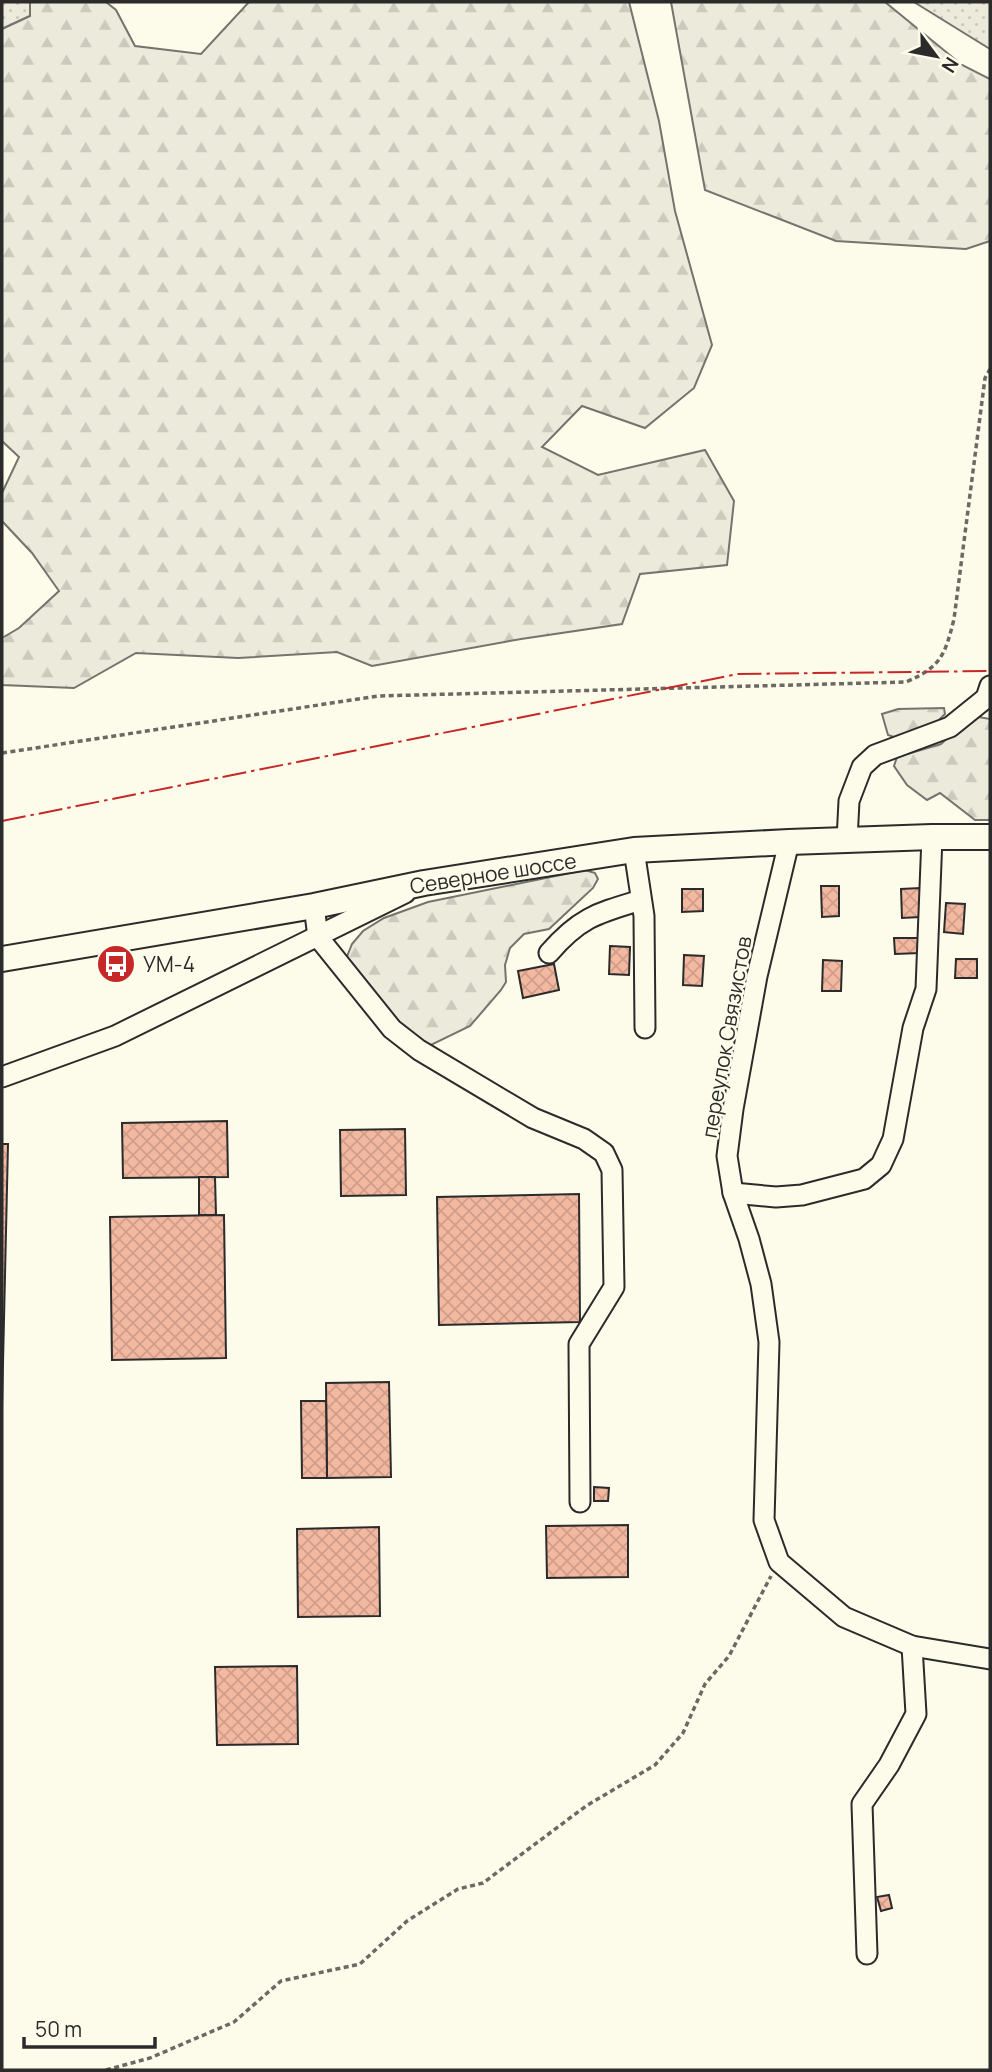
<svg xmlns="http://www.w3.org/2000/svg" width="992" height="2072" viewBox="0 0 992 2072" font-family="Manrope,sans-serif">
<defs>
<pattern id="grass-dots" width="8" height="8" patternUnits="userSpaceOnUse" patternTransform="scale(1.75)"><rect width="8" height="8" fill="#ecebdb"/><path d="M2 2h.1M6 6h.1" fill="none" stroke="#cbcabc" stroke-width="1.8" stroke-linecap="round"/></pattern>
<pattern id="forest-firs" width="22" height="20" patternUnits="userSpaceOnUse" patternTransform="scale(1.75)"><rect width="22" height="20" fill="#ecebdb"/><path d="M5 1l3.5 6h-7zM16 11l3.5 6h-7z" fill="#cbcabc"/></pattern>
<pattern id="building-cross-hatch" width="8" height="8" patternUnits="userSpaceOnUse" patternTransform="scale(1.75)"><rect width="8" height="8" fill="#f2b8a0"/><path d="M0 0l8 8M0 8l8-8" fill="none" stroke="#d09e8a"/></pattern>
</defs>
<rect width="100%" height="100%" fill="#fdfbea"/>
<g fill="url(#grass-dots)" stroke="#74746e" stroke-width="2">
<polygon points="2,2 30,2 30,16 2,29"/>
<polygon points="914,2 990,2 990,49"/>
</g>
<g fill="url(#forest-firs)" stroke="#74746e" stroke-width="2">
<polygon points="30,2 106,2 116,10 135,46 201,54 249,2 629,2 659,121 675,211 712,345 694,388 645,428 582,406 542,447 598,475 705,450 734,501 727,565 640,574 622,624 521,639 372,666 337,652 238,658 136,653 74,688 2,685 2,638 19,628 59,591 32,553 2,521 2,493 19,457 2,441 2,29 30,16"/>
<polygon points="671,2 885,2 962,65 990,79 990,241 966,249 836,241 705,190"/>
<polygon points="944,708 945,714 937,722 897,738 888,735 882,714 898,709"/>
<polygon points="979,717 990,719 990,820 975,820 940,793 927,800 907,785 894,766 897,757 941,744 967,720"/>
<polygon points="585,870 595,873 598,879 593,888 549,929 524,934 510,948 505,965 506,982 501,990 470,1026 431,1045 414,1040 346,959 352,944 363,931 384,918 428,902"/>
</g>
<g fill="url(#building-cross-hatch)" stroke="#2b2b2b" stroke-width="2">
<polygon points="821,886 839,886 839,916 822,917"/>
<polygon points="920,888 920,917 902,918 901,889"/>
<polygon points="682,889 703,889 703,911 682,912"/>
<polygon points="946,903 965,904 963,934 944,932"/>
<polygon points="894,938 920,938 920,953 895,954"/>
<polygon points="610,946 630,947 629,975 609,974"/>
<polygon points="684,955 704,956 702,986 683,985"/>
<polygon points="956,959 977,959 977,978 955,978"/>
<polygon points="823,960 842,961 841,991 822,991"/>
<polygon points="554,964 559,990 523,998 518,971"/>
<polygon points="227,1121 228,1177 123,1178 122,1123"/>
<polygon points="405,1129 406,1195 341,1196 340,1130"/>
<polygon points="2,1144 8,1144 2,1407"/>
<polygon points="199,1177 215,1177 216,1215 199,1215"/>
<polygon points="579,1194 580,1322 439,1325 437,1197"/>
<polygon points="224,1215 226,1358 112,1360 110,1217"/>
<polygon points="389,1382 391,1477 327,1478 326,1383"/>
<polygon points="301,1401 326,1401 327,1478 302,1478"/>
<polygon points="594,1487 609,1488 608,1501 594,1501"/>
<polygon points="628,1525 628,1577 547,1578 546,1526"/>
<polygon points="379,1527 380,1616 298,1617 297,1529"/>
<polygon points="297,1666 298,1744 217,1745 215,1667"/>
<polygon points="889,1895 892,1908 881,1911 877,1897"/>
</g>
<g fill="none" stroke-linecap="round" stroke-linejoin="round">
<defs>
<g id="minor">
<polyline points="847,840 849,801 862,767 875,755 950,727 986,698 990,686"/>
<polyline points="789,842 757,976 733,1109 727,1156 733,1193 749,1239 761,1284 769,1342 764,1520 779,1562 844,1617 912,1646 990,1659"/>
<polyline points="634,850 644,916 645,1028"/>
<polyline points="314,906 318,937 392,1029 419,1050 533,1118 584,1139 604,1153 612,1170 614,1287 579,1344 580,1502"/>
<path d="M549,953C580,917 598,913 641,900"/>
<polyline points="2,1077 115,1036 405,893"/>
<polyline points="733,1193 776,1197 802,1195 864,1179 881,1165 893,1139 913,1028 926,989 932,837"/>
<polyline points="867,1954 862,1804 889,1765 916,1714 912,1646"/>
</g>
<polyline id="major" points="2,959 314,906 424,883 634,850 789,842 932,837 990,837"/>
</defs>
<use href="#minor" stroke="#2b2b2b" stroke-width="23"/>
<use href="#major" stroke="#2b2b2b" stroke-width="28"/>
<g stroke="#6a6964" stroke-width="3.5" stroke-dasharray="5 3.5" stroke-linecap="butt">
<path d="M2,753L378,696L906,682C941,667 945,655 954,619L985,378L990,369"/>
<polyline points="106,2070 150,2058 234,2022 281,1981 360,1964 407,1921 458,1889 483,1883 586,1806 655,1765 683,1733 705,1684 729,1656 771,1576"/>
</g>
<use href="#minor" stroke="#fdfbea" stroke-width="19"/>
<use href="#major" stroke="#fdfbea" stroke-width="24"/>
<polyline stroke="#c62828" stroke-width="2" stroke-dasharray="24 5 3.5 5" stroke-linecap="butt" points="2,821 738,674 990,671"/>
</g>
<defs>
<symbol id="bus-disc" viewBox="-11 -11 22 22"><circle r="9.5" fill="#c62828" stroke="#fdfbea"/><path d="M-5-6H5V4H4V6H2V4H-2V6H-4V4H-5ZM-3.5-4V0h7V-4ZM-3.5 1.2v1.5H-2V1.2ZM2 1.2v1.5H3.5V1.2Z" fill="#fff"/></symbol>
</defs>
<g fill-rule="evenodd">
<use href="#bus-disc" x="94" y="942" width="44" height="44"/>
</g>
<g text-anchor="middle" dominant-baseline="central" stroke-width="5" stroke-linejoin="round" paint-order="stroke">
<g font-size="21" fill="#2b2b2b" stroke="#fdfbea">
<text transform="translate(493 873) rotate(-9)">Северное шоссе</text>
<text transform="translate(726 1037) rotate(-80)">переулок Связистов</text>
</g>
<g font-size="21" fill="#2b2b2b" stroke="#fdfbea" text-anchor="start">
<text x="143" y="964">УМ-4</text>
</g>
</g>
<rect width="992" height="2072" fill="none" stroke="#2b2b2b" stroke-width="7"/>
<g transform="translate(936 56) rotate(122)" stroke="#fdfbea" stroke-width="5" paint-order="stroke">
<path d="M0-5L12 26L0 18L-12 26Z" fill="#2b2b2b"/>
<text y="-10" font-size="19" font-weight="bold" text-anchor="middle" fill="#2b2b2b">N</text>
</g>
<path d="M24 2037v10h131v-10" fill="none" stroke="#2b2b2b" stroke-width="3.5"/>
<text x="35" y="2037" font-size="21" fill="#2b2b2b" stroke="#fdfbea" stroke-width="5" paint-order="stroke">50 m</text>
</svg>
